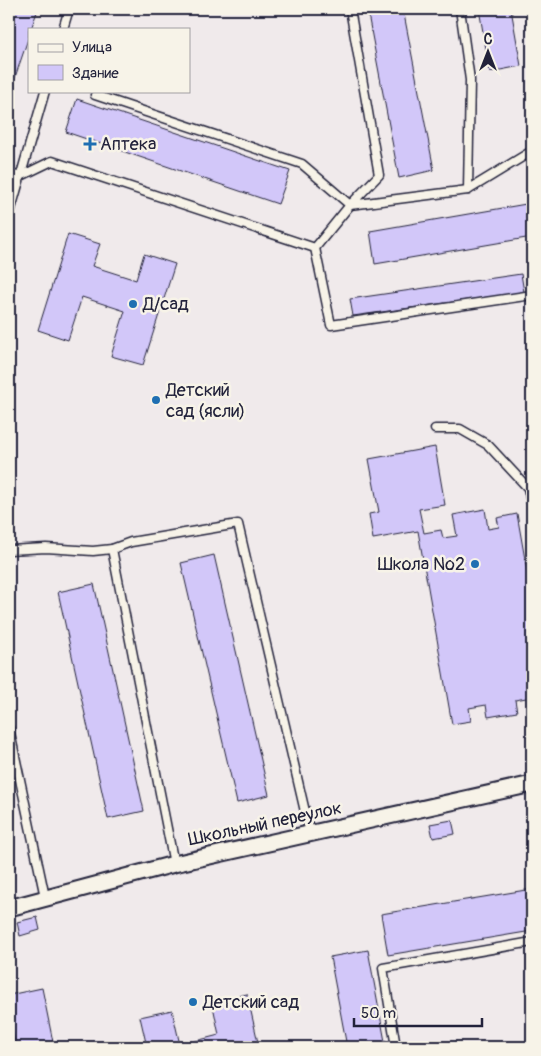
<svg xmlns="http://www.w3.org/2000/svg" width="541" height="1056" viewBox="0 0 541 1056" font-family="Pangolin,sans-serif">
<rect width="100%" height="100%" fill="#f0eaeb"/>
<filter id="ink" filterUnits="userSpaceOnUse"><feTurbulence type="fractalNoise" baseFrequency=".02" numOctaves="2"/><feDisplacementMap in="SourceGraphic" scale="10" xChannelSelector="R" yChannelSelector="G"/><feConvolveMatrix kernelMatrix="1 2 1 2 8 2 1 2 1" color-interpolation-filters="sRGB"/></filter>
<g filter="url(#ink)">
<g fill="#d2c7f9" stroke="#22223b">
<polygon points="9,9 38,9 31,29 29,29 29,36 9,95"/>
<polygon points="367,9 403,9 434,170 399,178"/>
<polygon points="479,9 511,9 521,66 490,72"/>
<polygon points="77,99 290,171 278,204 66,132"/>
<polygon points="532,203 532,237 375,264 370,231"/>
<polygon points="68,234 100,244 92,266 136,280 144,254 175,264 143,365 111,356 125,311 82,297 68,340 38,330"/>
<polygon points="521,274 524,292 353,316 350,299"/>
<polygon points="435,447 445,505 419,509 424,533 441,530 443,538 457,536 453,515 485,509 488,529 499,527 497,518 517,514 532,599 532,697 515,700 517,712 488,717 486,705 469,708 471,721 452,724 418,531 373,539 369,514 379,512 369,459"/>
<polygon points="214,555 269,795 237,803 181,563"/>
<polygon points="94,584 144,811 108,819 58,592"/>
<polygon points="452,820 455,834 433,838 430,824"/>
<polygon points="9,839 15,868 9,870"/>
<polygon points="532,889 532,931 388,955 381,914"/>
<polygon points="37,917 40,930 20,936 17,922"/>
<polygon points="368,950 386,1047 347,1047 330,957"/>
<polygon points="42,988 54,1047 16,1047 9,1013 9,995"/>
<polygon points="247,994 259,1047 147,1047 140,1017 172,1010 180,1045 219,1035 212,1001"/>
</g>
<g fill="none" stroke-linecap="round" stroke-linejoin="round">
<defs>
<g id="lane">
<polyline points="350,9 379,175 350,205 468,190 532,151"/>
<polyline points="460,9 470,80 468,190"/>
<polyline points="63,29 69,9"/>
<polyline points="9,173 19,177 52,161 315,248 350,205 302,164 95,95"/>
<polyline points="9,216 45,91"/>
<polyline points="315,248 331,325 532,295"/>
<polyline points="435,429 460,429 488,445 528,488 532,506"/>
<polyline points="112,549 174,864"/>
<polyline points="9,550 46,548 93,551 112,549 131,542 238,524 310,833"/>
<polyline points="9,728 45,897"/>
<polyline points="396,1047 383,968 532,942"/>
</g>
<polyline id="street" points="9,908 174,864 532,784"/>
</defs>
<use href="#lane" stroke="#22223b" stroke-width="11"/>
<use href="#street" stroke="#22223b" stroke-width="19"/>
<use href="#lane" stroke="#f7f3e8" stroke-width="8"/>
<use href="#street" stroke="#f7f3e8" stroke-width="15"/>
</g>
</g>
<g fill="#1f6fb2" stroke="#f7f3e8" stroke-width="2">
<path d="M87.5 136.5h5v5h5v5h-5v5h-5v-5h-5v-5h5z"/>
<circle cx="133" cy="304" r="5"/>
<circle cx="156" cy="400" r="5"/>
<circle cx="475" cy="564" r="5"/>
<circle cx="193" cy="1002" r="5"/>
</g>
<g text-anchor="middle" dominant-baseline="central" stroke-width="5" stroke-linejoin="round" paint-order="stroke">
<g font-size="18" fill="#22223b" stroke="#f7f3e8" text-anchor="start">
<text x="100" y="144">Аптека</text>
<text x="143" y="304">Д/сад</text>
<text x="166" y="390">Детский<tspan x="166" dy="21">сад (ясли)</tspan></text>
<text x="465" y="564" text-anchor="end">Школа №2</text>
<text x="203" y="1002">Детский сад</text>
</g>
<g font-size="18" fill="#22223b" stroke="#f7f3e8">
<text transform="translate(265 824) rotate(-12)">Школьный переулок</text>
</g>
</g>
<rect width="541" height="1056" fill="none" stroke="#f7f3e8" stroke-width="30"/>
<rect x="15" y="15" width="511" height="1026" fill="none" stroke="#22223b" stroke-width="2" filter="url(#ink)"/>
<rect x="28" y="28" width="162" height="65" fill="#f7f3e8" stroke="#a29fa3"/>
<rect x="38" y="44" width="25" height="8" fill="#f7f3e8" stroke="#a29fa3"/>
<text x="72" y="52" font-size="15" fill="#22223b">Улица</text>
<rect x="38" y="65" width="25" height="15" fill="#d2c7f9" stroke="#a29fa3"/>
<text x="72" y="78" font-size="15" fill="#22223b">Здание</text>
<g transform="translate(488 52)" stroke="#f7f3e8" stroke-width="4" paint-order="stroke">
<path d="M0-4L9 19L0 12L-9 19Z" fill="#22223b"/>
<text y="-8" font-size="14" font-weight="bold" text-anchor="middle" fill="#22223b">С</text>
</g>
<path d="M354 1018v8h128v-8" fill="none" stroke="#22223b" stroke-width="2.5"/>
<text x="361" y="1018" font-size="15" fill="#22223b" stroke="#f7f3e8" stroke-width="4" paint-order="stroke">50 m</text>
</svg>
